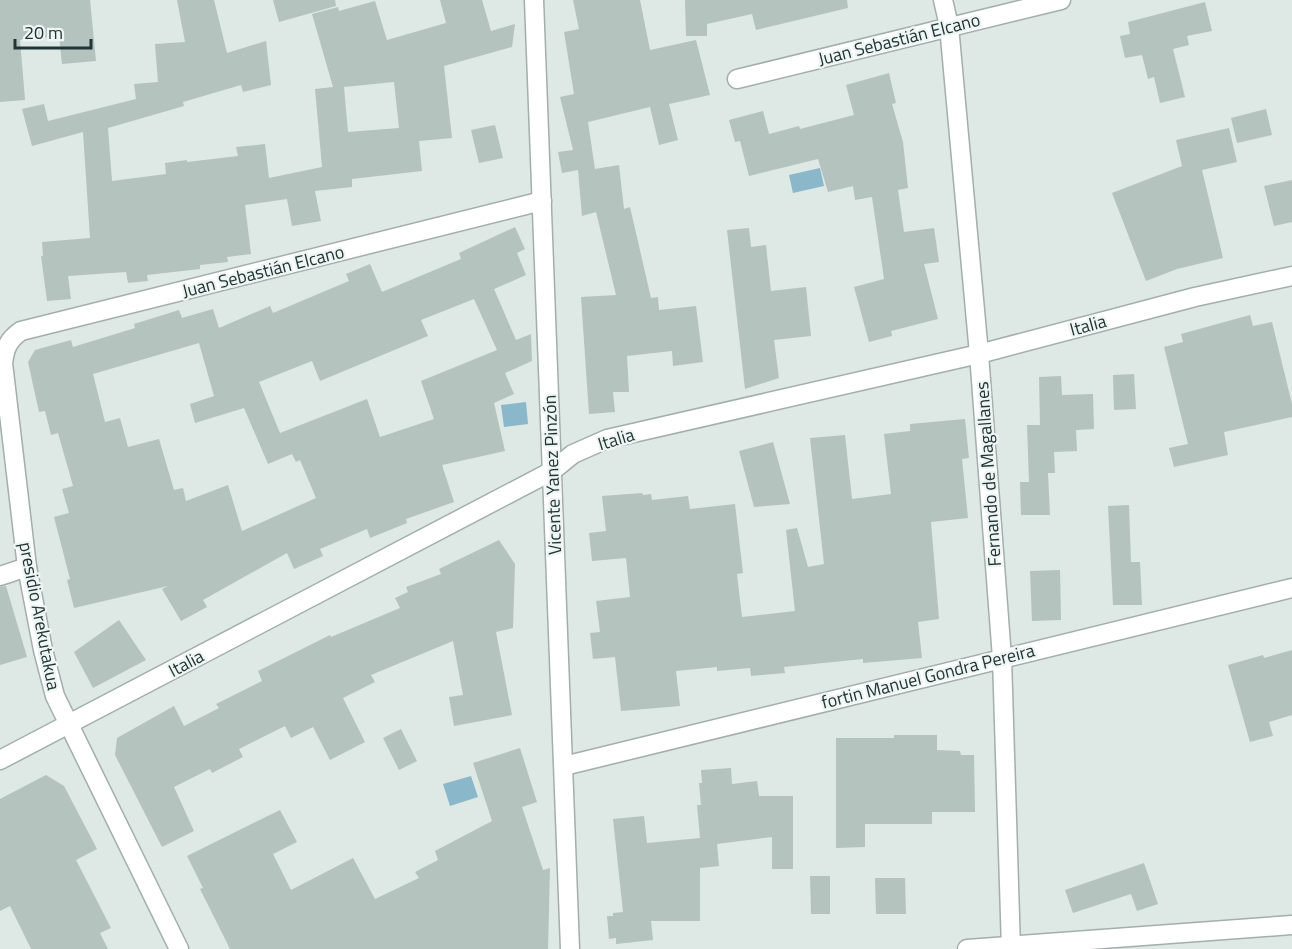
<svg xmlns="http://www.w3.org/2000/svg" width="1292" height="949" viewBox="0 0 1292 949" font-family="'Titillium Web',sans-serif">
<rect width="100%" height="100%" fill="#dee8e5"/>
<g fill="#8ab7c9">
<polygon points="820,168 824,186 793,193 789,175"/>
<polygon points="526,402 528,424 504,427 501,405"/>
<polygon points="471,776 478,797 450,806 443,784"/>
</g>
<g fill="#b4c3be" fill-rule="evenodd">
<polygon points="0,0 90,0 96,61 62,64 59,36 20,40 25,100 0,102"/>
<path d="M177,0H214L227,53L266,41L271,85L243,92L241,85L183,102L184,106L108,128L112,181L166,174L165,163L187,160V162L238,156L236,147L265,144L269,178L322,167L315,89L333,87L312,14L338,7L339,11L375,1L387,40L446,23L440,0H482L491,31L515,24L512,47L444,66L452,138L419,141L422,171L352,179V187L315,191L321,221L292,226L287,199L245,205L251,254L227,257L228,262L200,265V269L147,275L148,281L128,283L126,272L68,276L71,299L47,301L41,256H43L42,242L90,238L83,132L32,146L22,109L44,104L48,121L136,99L134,84L158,82L155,44L185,42ZM394,82L399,128L348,132L344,87Z"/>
<polygon points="273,0 335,0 336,6 279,22"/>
<polygon points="573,0 640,0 650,50 696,40 710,95 669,104 678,140 659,145 650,107 588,122 595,169 619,165 624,209 630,207 651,298 658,297 659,310 696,306 703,362 673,366 672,351 627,356 629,392 613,392 615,412 589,414 581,297 616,295 596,212 582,216 578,170 562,173 558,152 573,150 560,97 574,94 564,32 579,29"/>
<polygon points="685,0 847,0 848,8 756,30 752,14 707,24 707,36 686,36"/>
<polygon points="1205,2 1212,31 1187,36 1189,45 1173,49 1185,97 1160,103 1154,77 1148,79 1142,55 1125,58 1120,36 1130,34 1128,22"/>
<polygon points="889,73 896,103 892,104 903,142 908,188 898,190 904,232 934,228 939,262 924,264 938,319 891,331 892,336 869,342 854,287 884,279 872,197 855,200 853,186 828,192 818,159 749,176 740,141 735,142 729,120 763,111 769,134 799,126 800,129 854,115 846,85"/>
<polygon points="1266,109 1272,135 1237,143 1231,118"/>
<polygon points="495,125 503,158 479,163 471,130"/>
<polygon points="1229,128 1237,162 1202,170 1223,258 1177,269 1146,281 1112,193 1182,166 1176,140"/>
<polygon points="1292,180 1292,222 1274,226 1264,186"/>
<path d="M515,227L525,249L517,253L526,275L494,289L516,340L531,334L532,361L505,373L514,394L494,403L505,451L442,465L454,502L406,519L407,523L370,538L367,529L320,549L323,556L294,569L287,553L203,600L207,607L181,621L162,589L168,586L74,608L67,580L70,579L54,517L69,513L62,489L73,486L58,433L51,435L45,411L39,412L28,362L35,350L71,340L73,347L135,328L134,324L179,310L182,318L213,309L219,328L270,306L273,313L349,281L346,274L370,264L382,292L461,259L459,253ZM474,299L497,350L421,381L434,419L380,437L367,399L280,433L259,382L312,361L320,381L428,336L421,320ZM199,343L214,396L190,404L195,423L244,408L268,464L292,454L296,462L300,460L316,498L242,531L228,485L186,501L183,488L174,490L159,439L128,447L120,418L105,422L93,374Z"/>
<polygon points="749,228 751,247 766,245 771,291 806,287 811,336 774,340 779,378 745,389 727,230"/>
<polygon points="1250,315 1253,326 1272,322 1292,404 1292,417 1224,432 1228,455 1174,467 1169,448 1188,444 1164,347 1183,342 1181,334"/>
<polygon points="1134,374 1136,409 1114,410 1113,375"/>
<polygon points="1061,376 1062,395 1093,394 1094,429 1076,430 1077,451 1054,452 1055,473 1048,473 1050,515 1021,515 1020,482 1029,482 1027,425 1040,425 1039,377"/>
<polygon points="965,419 969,458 962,459 968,518 931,522 939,619 918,622 922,658 863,663 863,659 784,667 785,673 751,676 750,668 717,671 717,667 676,671 680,706 621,711 615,657 593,659 590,633 600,632 596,601 630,597 626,558 592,561 589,533 606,531 602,496 642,493 643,495 651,494 652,500 688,496 690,509 735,504 743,573 737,574 742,617 795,611 786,530 797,528 808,567 824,564 810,438 845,435 852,499 891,494 884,434 910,431 910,424"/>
<polygon points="773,442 790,504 754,507 739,451"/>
<polygon points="1129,505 1131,562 1140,562 1142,605 1113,605 1108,506"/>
<polygon points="499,540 515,564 513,628 496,632 512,715 454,726 449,697 463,695 453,641 371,675 375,682 343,698 365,742 330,760 313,727 291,738 285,726 239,749 243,757 212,773 210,769 174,787 194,831 162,847 115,755 117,738 174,706 184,726 219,708 216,704 262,681 258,671 330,635 331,637 400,608 395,598 408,592 406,587 441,574 439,569"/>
<polygon points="1060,570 1061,620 1032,621 1030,571"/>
<polygon points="6,586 27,657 0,665 0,587"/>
<polygon points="119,620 146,660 93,688 74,652"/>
<polygon points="1292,650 1292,715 1269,722 1273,736 1250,742 1228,665 1263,655 1264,658"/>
<polygon points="401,729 417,761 399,770 383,738"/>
<polygon points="894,735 937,735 937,750 960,751 961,755 974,755 975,812 932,812 932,824 865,824 865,847 836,848 836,738 894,738"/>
<polygon points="520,748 537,802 522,807 543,870 550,868 548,949 230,949 200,889 203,888 187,856 280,810 297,842 273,854 291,890 353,858 375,899 419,878 415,872 438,860 435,851 492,821 473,763"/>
<polygon points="731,768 732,784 757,781 759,796 793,796 793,869 772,869 772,837 717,844 719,866 700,868 700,921 651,921 653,940 616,944 616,938 609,939 607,916 613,916 613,913 623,912 613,819 644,816 647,843 700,838 697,805 701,805 699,783 702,783 701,770"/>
<polygon points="46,775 64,786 97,849 76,860 111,928 100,933 108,949 31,949 10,906 0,911 0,799"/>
<polygon points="1144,863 1158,904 1137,911 1131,894 1073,913 1065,890"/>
<polygon points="810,876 830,876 830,914 811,914"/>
<polygon points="875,878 905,878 906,914 876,914"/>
</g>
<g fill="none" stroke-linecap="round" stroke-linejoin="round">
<defs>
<g id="minor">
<polyline points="534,0 570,949"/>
<polyline points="943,0 949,26 979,354 1002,658 1011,949"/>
<polyline points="737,79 1061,0"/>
<polyline points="0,576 27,567"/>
<polyline points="0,760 552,471 573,454 607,439 979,354 1195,297 1292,276"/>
<polyline points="564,766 1292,588"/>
<path d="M179,949L55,696L43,650L27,567L3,363C5,348 8,340 21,331L542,201"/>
</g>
<polyline id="tertiary" points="967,949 1292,925"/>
</defs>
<use href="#minor" stroke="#a2afac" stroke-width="21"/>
<use href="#tertiary" stroke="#a2afac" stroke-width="21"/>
<use href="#minor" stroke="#fff" stroke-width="18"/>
<use href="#tertiary" stroke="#fff" stroke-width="18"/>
</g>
<g text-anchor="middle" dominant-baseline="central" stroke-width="4.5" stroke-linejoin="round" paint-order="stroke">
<g font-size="18" fill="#213634" stroke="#eef5f3">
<text transform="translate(899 39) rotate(-14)">Juan Sebastián Elcano</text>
<text transform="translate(263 271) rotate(-14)">Juan Sebastián Elcano</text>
<text transform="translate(1088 325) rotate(-15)">Italia</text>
<text transform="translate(616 439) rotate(-17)">Italia</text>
<text transform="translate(988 474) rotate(-94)">Fernando de Magallanes</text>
<text transform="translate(552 475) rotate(-92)">Vicente Yanez Pinzón</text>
<text transform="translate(40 616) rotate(79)">presidio Arekutakua</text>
<text transform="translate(186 663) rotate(-28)">Italia</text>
<text transform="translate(928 676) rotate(-14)">fortin Manuel Gondra Pereira</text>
</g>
</g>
<path d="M15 39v9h76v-9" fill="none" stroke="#213634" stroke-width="3"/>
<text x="24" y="39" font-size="18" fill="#213634" stroke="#eef5f3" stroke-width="4.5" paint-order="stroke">20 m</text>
</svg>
